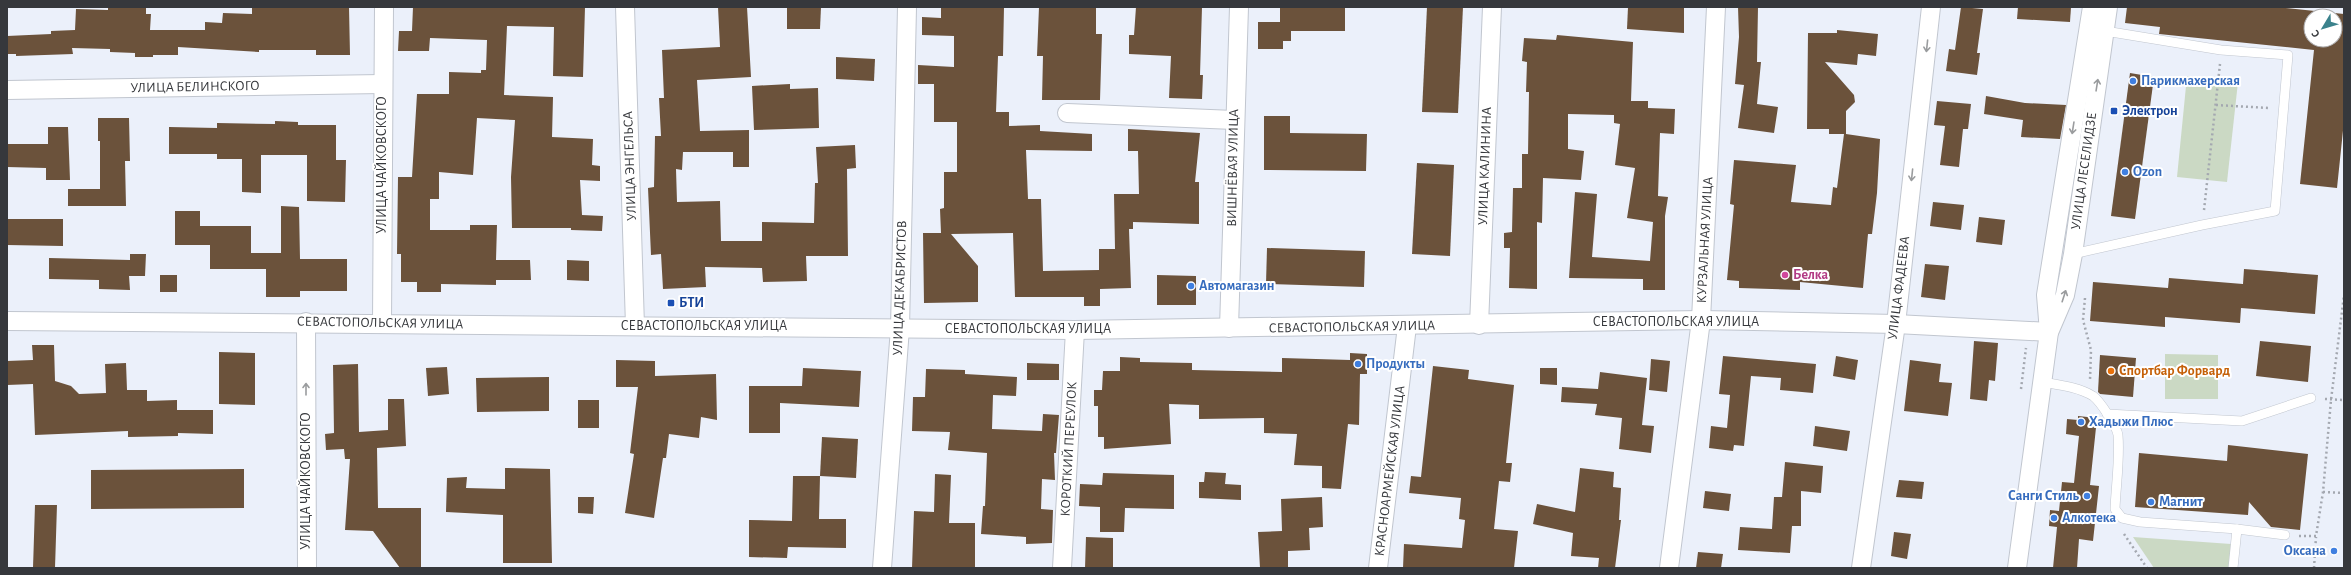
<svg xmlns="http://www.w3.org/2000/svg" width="2351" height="575" viewBox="0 0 2351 575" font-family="'Alegreya Sans',sans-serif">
<rect width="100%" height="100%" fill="#ebf0fa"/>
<g fill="#cbd9c4">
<polygon points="2187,76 2238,82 2227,182 2177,177"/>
<polygon points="2165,354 2218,355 2218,399 2165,399"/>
<polygon points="2133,537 2231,544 2229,568 2154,568"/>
</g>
<g fill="#6b523b" fill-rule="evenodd">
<polygon points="108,7 146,7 146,14 151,14 150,30 205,30 205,22 222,23 223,13 252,14 252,7 349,7 350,55 316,55 316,50 259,50 259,52 178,47 178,55 153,55 153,57 135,57 135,53 110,52 110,49 72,48 73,54 16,56 16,54 7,54 7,36 51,34 51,31 75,30 76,9 108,10"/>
<polygon points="413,7 585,7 583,77 553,76 554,27 507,26 504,95 553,97 552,137 593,139 592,165 600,166 600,181 580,180 582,215 603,216 602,231 571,230 571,228 512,228 511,177 515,120 477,118 473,175 439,172 439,199 430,199 430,230 470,230 470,225 497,225 496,260 530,260 531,280 496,280 496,285 441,284 441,292 417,292 417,282 401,282 401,254 397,254 398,177 412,177 417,94 449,94 449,72 481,73 481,70 486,70 487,40 430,38 429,51 398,51 399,31 412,31"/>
<polygon points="718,7 747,7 751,77 697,80 700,131 749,130 749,167 733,167 733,152 683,152 682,170 676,169 677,202 720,201 721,241 762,241 762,222 814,223 815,183 818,183 816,147 855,145 856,168 847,169 848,256 806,256 807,281 763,282 762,268 705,267 706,287 663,289 661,254 651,255 648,188 654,187 655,136 661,136 659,98 664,98 662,50 720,47"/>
<polygon points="787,7 821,7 820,29 787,29"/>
<polygon points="941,7 1004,7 1003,56 998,56 996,112 1009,112 1009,126 1040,125 1040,131 1092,134 1092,151 1026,150 1028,199 1041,199 1043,271 1099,270 1099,249 1115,249 1114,194 1139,194 1138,151 1128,151 1128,129 1200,133 1195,182 1199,182 1199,224 1133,222 1133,229 1129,229 1131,288 1100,289 1100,306 1084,306 1084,297 1015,297 1013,233 951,234 978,266 978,302 924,303 923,233 941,233 940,209 944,208 944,172 957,172 957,122 934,122 934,84 918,84 918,65 954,67 954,36 922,35 922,17 941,18"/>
<polygon points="1039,7 1096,7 1096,34 1102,34 1100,100 1042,100 1043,56 1037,56"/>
<polygon points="1136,7 1202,7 1200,75 1203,75 1202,99 1169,98 1171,56 1129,54 1129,35 1134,35"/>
<polygon points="1280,7 1345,7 1345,31 1291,31 1291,41 1283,41 1283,49 1258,49 1258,22 1280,22"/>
<polygon points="1427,7 1463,7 1458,113 1422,112"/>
<polygon points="1628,7 1684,7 1684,33 1627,29"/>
<polygon points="1738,7 1758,7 1757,62 1761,62 1757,104 1778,107 1774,133 1738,128 1744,85 1735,84 1739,37"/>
<polygon points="1961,7 1983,9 1977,53 1980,53 1977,75 1946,71 1949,49 1955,50"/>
<polygon points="2018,7 2071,7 2070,22 2017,19"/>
<path d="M2127,7H2277L2344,14V121L2337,188L2300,184L2314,50L2159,34L2160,27L2125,23ZM2311,16H2335V40H2311Z"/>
<polygon points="1837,30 1878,34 1876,56 1858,54 1857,65 1825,62 1854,95 1855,102 1846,111 1846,134 1880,139 1877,193 1872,234 1868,234 1863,288 1800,282 1800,290 1739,288 1739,281 1727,280 1734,205 1730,204 1734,160 1796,165 1791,202 1831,205 1833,187 1837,188 1844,134 1829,134 1829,129 1807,129 1808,33 1837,33"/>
<polygon points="1557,35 1633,42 1631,101 1648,101 1648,108 1675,109 1674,134 1660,133 1658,196 1668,197 1665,216 1665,290 1643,290 1643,279 1569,278 1575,192 1597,194 1592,257 1650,261 1653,222 1627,218 1635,168 1615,165 1620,124 1614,123 1614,115 1568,114 1568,149 1584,151 1581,180 1543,178 1542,223 1537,222 1537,289 1509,288 1510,248 1504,248 1504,233 1512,232 1513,188 1522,188 1522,154 1528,154 1529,92 1526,92 1527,62 1522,61 1524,38 1556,40"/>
<polygon points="836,57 875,59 874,81 836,79"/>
<polygon points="2130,73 2154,77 2135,219 2111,216"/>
<polygon points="790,84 790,89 818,88 819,128 754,130 752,86"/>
<polygon points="1986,96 2025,103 2066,105 2060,139 2021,137 2023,120 1984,114"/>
<polygon points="1937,101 1971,104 1968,129 1963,129 1959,167 1940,165 1945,126 1934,125"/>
<polygon points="1264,116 1290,116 1290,133 1367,134 1366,171 1264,170"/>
<polygon points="98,118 129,118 130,161 125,161 126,206 68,206 68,189 100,189 100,141 98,141"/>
<polygon points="275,121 298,122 298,125 336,125 336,160 346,160 345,202 307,201 307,155 261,155 261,193 242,192 242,159 217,159 217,154 169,154 169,127 217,128 217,123 275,124"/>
<polygon points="48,127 68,127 70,180 46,180 46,168 7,167 7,144 48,144"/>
<polygon points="1417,163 1454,165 1450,256 1412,254"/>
<polygon points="1933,202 1964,205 1961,230 1930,226"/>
<polygon points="281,206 299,207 300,259 347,259 347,291 300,291 300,297 266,297 266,269 210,269 210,245 175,245 175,211 200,211 200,226 251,226 251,253 281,253"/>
<polygon points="1979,217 2005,220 2002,245 1976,242"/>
<polygon points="7,219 63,219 63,246 7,245"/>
<polygon points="1267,248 1365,251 1364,287 1266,284"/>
<polygon points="130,254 146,254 145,276 129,276 130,290 99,289 99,280 49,279 49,258 130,260"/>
<polygon points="567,260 589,261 589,281 567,280"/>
<polygon points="1925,264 1949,266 1945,300 1921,297"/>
<polygon points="2244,269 2318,275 2315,314 2241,308 2240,323 2165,317 2165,327 2090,321 2093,282 2168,288 2169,278 2243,284"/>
<rect x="160" y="275" width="17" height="17"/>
<polygon points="1157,275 1196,276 1196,305 1157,305"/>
<polygon points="1974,341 1998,343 1995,381 1989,380 1987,401 1970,399"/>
<polygon points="2260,341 2311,346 2308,382 2256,376"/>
<polygon points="32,345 54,345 55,381 71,386 79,394 106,393 105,364 126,363 127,390 147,390 147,401 177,400 177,410 213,410 213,434 178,433 178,436 128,437 128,431 35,435 33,384 7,385 7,361 33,360"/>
<polygon points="219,352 255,353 255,405 219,404"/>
<polygon points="1350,353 1367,354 1367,374 1360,374 1359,425 1348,424 1341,489 1322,488 1322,466 1294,465 1297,434 1264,433 1264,418 1199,419 1199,405 1169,404 1171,444 1104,449 1104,437 1098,437 1098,406 1094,406 1094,390 1102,390 1103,371 1120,371 1120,357 1140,358 1140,362 1192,363 1192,370 1282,372 1282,358 1350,360"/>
<polygon points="2100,355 2136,358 2133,397 2100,394 2098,392"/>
<polygon points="1723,356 1816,364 1813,393 1780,390 1781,378 1751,376 1744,446 1734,445 1733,451 1709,448 1711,426 1727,428 1730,395 1719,394"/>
<polygon points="1836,356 1858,360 1855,380 1833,376"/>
<polygon points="1651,359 1670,361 1667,392 1649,390"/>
<polygon points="616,360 655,361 655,376 716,374 717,420 701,417 699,438 669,434 666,458 663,458 654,518 625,513 634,454 630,453 638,387 616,387"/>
<polygon points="1910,360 1941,364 1939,382 1952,383 1948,416 1904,411"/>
<polygon points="1027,363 1059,364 1059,380 1027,380"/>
<polygon points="358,364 359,432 388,430 388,399 404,399 406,446 377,448 378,508 421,508 421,568 400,568 373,531 345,530 350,459 345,459 344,449 326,450 325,434 334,433 333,365"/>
<polygon points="1433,366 1469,370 1468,379 1514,385 1506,463 1512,463 1510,482 1499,481 1494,529 1518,531 1514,568 1403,568 1404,544 1462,548 1465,520 1459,519 1461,498 1409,493 1411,476 1421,477"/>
<polygon points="447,367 449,394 428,396 426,368"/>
<polygon points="803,368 861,371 859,407 780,403 780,433 749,433 749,386 802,386"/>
<polygon points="1540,368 1557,368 1557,385 1540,384"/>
<polygon points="926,369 965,370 965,374 1017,377 1016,396 993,395 992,429 1042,431 1043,414 1059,415 1056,453 1054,453 1055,480 1042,479 1041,509 1053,510 1052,543 1026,544 1026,537 981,534 983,506 985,506 987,453 948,450 950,432 912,431 913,397 925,397"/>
<polygon points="1600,372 1647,378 1642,425 1654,426 1651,453 1619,449 1622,418 1595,415 1597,404 1561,402 1562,387 1598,389"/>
<polygon points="549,377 549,411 477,412 476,378"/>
<rect x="578" y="400" width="21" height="28"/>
<polygon points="2078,416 2097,418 2090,485 2099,486 2093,541 2079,539 2077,568 2053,568 2057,527 2049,526 2050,510 2059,511 2062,482 2074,483 2079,436 2066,434 2067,419 2078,420"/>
<polygon points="1815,426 1850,431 1847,451 1813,446"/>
<polygon points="822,437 858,439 856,478 820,476"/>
<polygon points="2228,445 2308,454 2300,530 2271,527 2249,502 2248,515 2135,507 2139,453 2227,461"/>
<polygon points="1785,462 1823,466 1821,493 1801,491 1801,526 1792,526 1790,553 1738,550 1740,527 1772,529 1774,497 1782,497"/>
<polygon points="505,468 550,469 552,563 503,563 503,515 446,512 447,478 467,477 466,488 505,489"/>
<polygon points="1580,468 1614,472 1613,487 1621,488 1619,520 1621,520 1615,568 1598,568 1599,558 1571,556 1573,533 1533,524 1537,504 1575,512"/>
<polygon points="244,469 244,508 91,509 91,470"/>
<polygon points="1205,472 1226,473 1225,484 1241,485 1241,500 1199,498 1199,482 1204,482"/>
<polygon points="1103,473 1174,475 1174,509 1125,508 1124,532 1100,532 1100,507 1079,506 1080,484 1102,485"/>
<polygon points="935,474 951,475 949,523 975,523 975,568 912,568 914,511 934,512"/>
<polygon points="793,476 820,476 819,519 846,519 846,548 788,547 787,558 749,557 749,520 792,521"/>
<polygon points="1899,480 1924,482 1922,499 1896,497"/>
<polygon points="1705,491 1731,494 1729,511 1703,508"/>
<polygon points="578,497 594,497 593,514 578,513"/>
<polygon points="1322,497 1323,527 1309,528 1310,550 1288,551 1288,568 1260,568 1258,532 1282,531 1281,499"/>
<polygon points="35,505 57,505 55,568 33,568"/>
<polygon points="1894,532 1911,534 1907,559 1891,556"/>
<polygon points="1086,537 1113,538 1113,568 1085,568"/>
<polygon points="1698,552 1723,554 1721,568 1696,568"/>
</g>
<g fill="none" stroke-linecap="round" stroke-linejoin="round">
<defs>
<g id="lane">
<polyline points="2073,254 2202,225 2275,211 2288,55 2221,50 2105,31"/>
<path d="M2042,382C2059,385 2078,387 2093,396C2100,401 2117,427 2118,435C2120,459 2116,485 2115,509L2122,518L2140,522L2237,529L2285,535"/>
<polyline points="2107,414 2242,421 2311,398"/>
<polyline points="2233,568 2237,529"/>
</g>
<g id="street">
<polyline points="625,7 635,326"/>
<polyline points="7,90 382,84"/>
<polyline points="1067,113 1234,120"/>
<polyline points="7,321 1075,330 1701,320 1896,324 2049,332"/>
<polyline points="306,322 307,568"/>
<polyline points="382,324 384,7"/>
<polyline points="1479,325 1492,7"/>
<polyline points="1229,328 1239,7"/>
<polyline points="2050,330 2065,295 2073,254 2108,7"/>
<polyline points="882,568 900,328 907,7"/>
<polyline points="1062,568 1075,330"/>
<polyline points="1378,568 1407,326"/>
<polyline points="1669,568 1701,320 1716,7"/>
<polyline points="1861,568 1896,324 1931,7"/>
<polyline points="2017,568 2049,332 2046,295 2092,7"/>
</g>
</defs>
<use href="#lane" stroke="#c1c6cf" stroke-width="10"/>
<use href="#street" stroke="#c1c6cf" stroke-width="20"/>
<g stroke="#a4a8b0" stroke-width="2.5" stroke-dasharray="2 3" stroke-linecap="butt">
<polyline points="2216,105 2269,108"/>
<polyline points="2204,210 2220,64"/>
<polyline points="2085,298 2083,320 2091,350 2090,380"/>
<polyline points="2021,389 2026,348"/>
<polyline points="2325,399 2344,400"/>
<polyline points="2323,492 2344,493"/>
<polyline points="2124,534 2147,568"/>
<polyline points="2299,536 2316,536 2323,492 2331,400 2344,295"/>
<polyline points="2314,568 2316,537"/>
</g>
<use href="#lane" stroke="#fff" stroke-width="9"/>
<use href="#street" stroke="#fff" stroke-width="18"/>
</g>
<defs><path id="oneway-shaft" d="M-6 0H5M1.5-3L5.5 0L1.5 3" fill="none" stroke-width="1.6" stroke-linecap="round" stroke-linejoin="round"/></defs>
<g stroke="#9a9c9e">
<use href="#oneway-shaft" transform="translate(1927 46) rotate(96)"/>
<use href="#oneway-shaft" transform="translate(2097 85) rotate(-81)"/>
<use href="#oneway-shaft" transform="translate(2073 128) rotate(99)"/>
<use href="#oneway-shaft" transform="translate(1912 175) rotate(96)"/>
<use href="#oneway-shaft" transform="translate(2064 296) rotate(-72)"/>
<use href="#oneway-shaft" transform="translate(306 389) rotate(-90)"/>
</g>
<g fill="#3f7fe0" stroke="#fff" stroke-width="1.5">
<circle cx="2133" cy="81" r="4"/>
<circle cx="2125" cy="172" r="4"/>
<circle cx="1191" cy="286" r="4"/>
<circle cx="1358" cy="364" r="4"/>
<circle cx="2081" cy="422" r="4"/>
<circle cx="2087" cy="496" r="4"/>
<circle cx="2151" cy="502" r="4"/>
<circle cx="2054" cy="518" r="4"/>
<circle cx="2334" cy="551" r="4"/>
</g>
<g fill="#1a4fb4" stroke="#fff" stroke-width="1.5">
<rect x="2110" y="107" width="8" height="8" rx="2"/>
<rect x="667" y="299" width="8" height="8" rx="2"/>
</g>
<circle fill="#d1479c" stroke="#fff" stroke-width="1.5" cx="1785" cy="275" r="4"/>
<circle fill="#e8710a" stroke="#fff" stroke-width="1.5" cx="2111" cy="371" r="4"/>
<g text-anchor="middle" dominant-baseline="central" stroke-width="4" stroke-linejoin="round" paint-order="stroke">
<g font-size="14" font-weight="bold" fill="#366cbe" stroke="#fff" text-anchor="start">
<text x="2141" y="81">Парикмахерская</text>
<text x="2133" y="172">Ozon</text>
<text x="1199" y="286">Автомагазин</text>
<text x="1366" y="364">Продукты</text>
<text x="2089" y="422">Хадыжи Плюс</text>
<text x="2079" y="496" text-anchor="end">Санги Стиль</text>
<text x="2159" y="502">Магнит</text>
<text x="2062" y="518">Алкотека</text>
<text x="2326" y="551" text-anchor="end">Оксана</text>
</g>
<g font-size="14" fill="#36383c" stroke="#fff">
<text transform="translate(195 87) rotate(-1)">УЛИЦА БЕЛИНСКОГО</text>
<text transform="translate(382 165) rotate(-90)">УЛИЦА ЧАЙКОВСКОГО</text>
<text transform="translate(630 166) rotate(-92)">УЛИЦА ЭНГЕЛЬСА</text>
<text transform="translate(1485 166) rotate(-88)">УЛИЦА КАЛИНИНА</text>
<text transform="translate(1233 168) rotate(-89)">ВИШНЁВАЯ УЛИЦА</text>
<text transform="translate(2084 171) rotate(-82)">УЛИЦА ЛЕСЕЛИДЗЕ</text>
<text transform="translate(1705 240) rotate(-87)">КУРЗАЛЬНАЯ УЛИЦА</text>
<text transform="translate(900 288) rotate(-88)">УЛИЦА ДЕКАБРИСТОВ</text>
<text transform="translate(1899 288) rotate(-83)">УЛИЦА ФАДЕЕВА</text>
<text x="1676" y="322">СЕВАСТОПОЛЬСКАЯ УЛИЦА</text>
<text transform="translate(380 323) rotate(1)">СЕВАСТОПОЛЬСКАЯ УЛИЦА</text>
<text x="704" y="326">СЕВАСТОПОЛЬСКАЯ УЛИЦА</text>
<text transform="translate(1352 327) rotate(-1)">СЕВАСТОПОЛЬСКАЯ УЛИЦА</text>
<text x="1028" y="329">СЕВАСТОПОЛЬСКАЯ УЛИЦА</text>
<text transform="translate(1069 449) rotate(-87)">КОРОТКИЙ ПЕРЕУЛОК</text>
<text transform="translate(1390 471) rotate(-83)">КРАСНОАРМЕЙСКАЯ УЛИЦА</text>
<text transform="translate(306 481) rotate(-90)">УЛИЦА ЧАЙКОВСКОГО</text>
</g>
<g font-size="14" font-weight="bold" fill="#164399" stroke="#fff" text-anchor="start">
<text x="2122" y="111">Электрон</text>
<text x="679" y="303">БТИ</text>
</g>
<g font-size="14" font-weight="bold" fill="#b23c85" stroke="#fff" text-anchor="start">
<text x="1793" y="275">Белка</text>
</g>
<g font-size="14" font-weight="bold" fill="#c56008" stroke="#fff" text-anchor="start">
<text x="2119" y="371">Спортбар Форвард</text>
</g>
</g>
<rect width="2351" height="575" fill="none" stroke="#36383c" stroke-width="16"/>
<g transform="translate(2323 28) rotate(232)"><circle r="19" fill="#ffffff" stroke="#afafb1"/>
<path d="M0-3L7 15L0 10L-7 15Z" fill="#3b828c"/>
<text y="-6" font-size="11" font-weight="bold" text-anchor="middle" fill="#36383c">С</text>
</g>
</svg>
